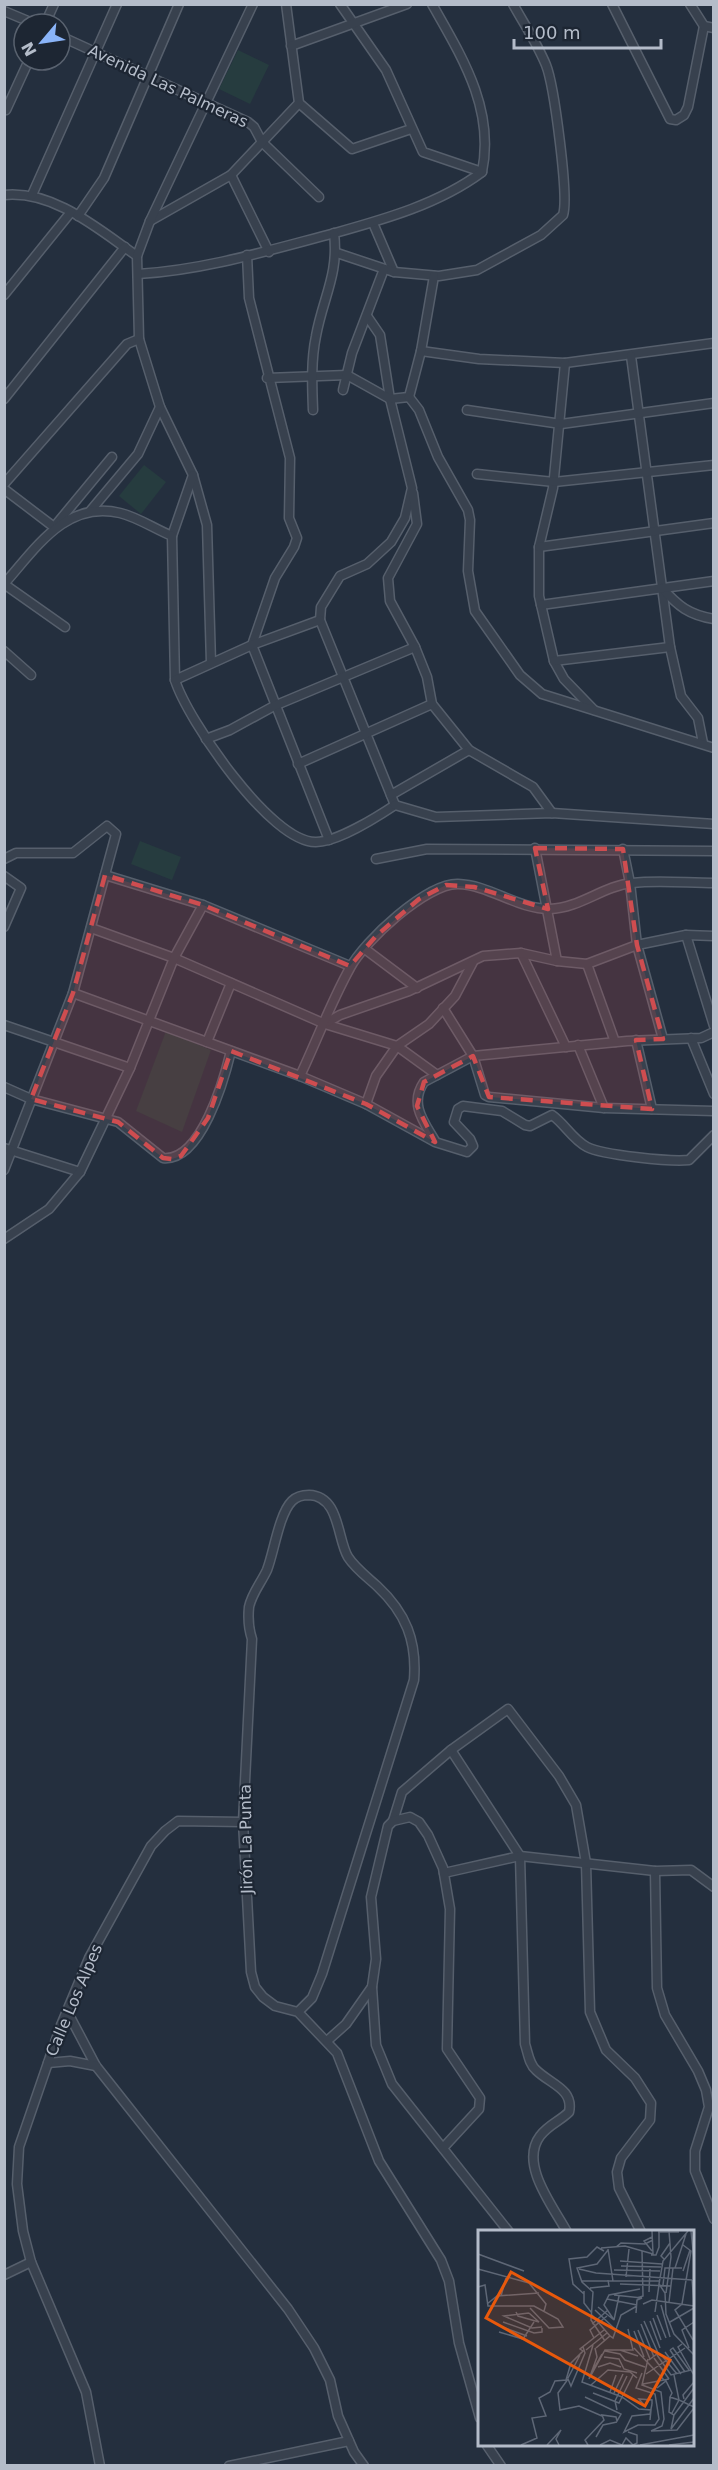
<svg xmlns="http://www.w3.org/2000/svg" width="718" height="2470" viewBox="0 0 718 2470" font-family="'DejaVu Sans',sans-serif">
<rect width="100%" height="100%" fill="#242f3e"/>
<g fill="#263c3f">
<polygon points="238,50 269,65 250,104 219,89"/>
<polygon points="144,465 166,482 141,514 119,496"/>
<polygon points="140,841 181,857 172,880 131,864"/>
<polygon points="166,1031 211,1050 182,1132 136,1111"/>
</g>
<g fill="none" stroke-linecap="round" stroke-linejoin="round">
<defs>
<g id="street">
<polyline points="286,4 299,103 352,149 411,129"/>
<polyline points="340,4 386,70 423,152 482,172"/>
<polyline points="612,4 670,119 676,120 684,115 688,107 704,26"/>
<polyline points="690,4 704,26 714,28"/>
<polyline points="4,11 35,24"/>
<polyline points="45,24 54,4"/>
<polyline points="60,36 248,122 254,127 262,142 319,197"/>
<polyline points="291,46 407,4"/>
<polyline points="6,110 29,60"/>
<polyline points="231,175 269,252"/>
<path d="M4,195C54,190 98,229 137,256"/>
<polyline points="32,195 117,4"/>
<polyline points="78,216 104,178 179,4"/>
<polyline points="150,221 231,175 299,103"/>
<polyline points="373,223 394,272"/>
<path d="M337,253L394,272L439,276L477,270L541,235L563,215C569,197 554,85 546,65C537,43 524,24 513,4"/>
<polyline points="247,255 249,298 290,458 289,518 297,538 294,547 275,578 252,645 329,840"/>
<path d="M138,274C205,270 270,250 335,233C385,219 439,204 482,172C495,109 462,57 432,4"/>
<polyline points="4,295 71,212"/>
<polyline points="367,316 380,335 390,399 412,488 405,518 391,542 367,564 340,576 321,607 320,620 395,805"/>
<polyline points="421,351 479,359 565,363 714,343"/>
<polyline points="631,356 670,647 681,696 698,718 703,743"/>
<polyline points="565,363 553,488 539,547 539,596 554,661 564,679 594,710"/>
<polyline points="267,378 347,375 390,399 409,397"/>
<polyline points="343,390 352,353 384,269"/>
<polyline points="409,397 419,410 438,457 468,510 470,520 468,571 475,611 520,675 542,694 714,748"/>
<polyline points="409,397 421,351 434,276"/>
<polyline points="4,399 125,247"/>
<polyline points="160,407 193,475 207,525 211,663"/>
<path d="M313,410C312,385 311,360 316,336C323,297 339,275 334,233"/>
<polyline points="467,410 561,424 714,403"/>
<polyline points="477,474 554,482 714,465"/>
<polyline points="4,484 127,344 139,339"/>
<polyline points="4,489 54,527 112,457"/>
<polyline points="413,493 417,524 388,578 390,601 415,647 427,677 432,704 469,750 533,787 552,813"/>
<polyline points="91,510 138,454 160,407 139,339 137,256 150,221 253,4"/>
<polyline points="172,536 193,475"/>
<polyline points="539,547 714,523"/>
<path d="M662,588C678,606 689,615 714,619"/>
<polyline points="541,605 714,581"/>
<path d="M65,627L4,584C36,548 66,500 120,513C137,517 155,529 172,536L175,680C187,719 271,843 316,842C337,842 377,817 395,805"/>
<polyline points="4,651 31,675"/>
<polyline points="554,661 670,647"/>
<polyline points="175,680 252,645 320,620"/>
<polyline points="206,739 230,730 274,706 415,647"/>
<polyline points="298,764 432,704"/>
<polyline points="391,795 469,750"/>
<polyline points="395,805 436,817 552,813 714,824"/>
<polyline points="535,848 557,961"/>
<polyline points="623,849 630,883 637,945 663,1039"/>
<polyline points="4,859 16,853 73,853 107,826 116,834 73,993 4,1170"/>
<polyline points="376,859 427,849 714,851"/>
<polyline points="105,875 203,905 350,966"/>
<polyline points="4,876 21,888 4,927"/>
<polyline points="91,928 174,958 325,1024 397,1046 437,1075"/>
<polyline points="686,935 714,1026"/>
<polyline points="365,949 417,988"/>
<polyline points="521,953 566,1047"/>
<polyline points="587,964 615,1042"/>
<path d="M73,993L300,1076L366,1104L435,1142L467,1152L473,1146L470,1139L454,1122L458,1109L463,1106L502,1111L525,1125L530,1126L552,1115C565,1124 572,1139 587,1147C602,1155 671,1162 689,1160L714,1135"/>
<polyline points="443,1008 473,1056 485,1095 489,1097 604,1108 714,1111"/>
<polyline points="326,1023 340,1015 409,991 483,956 521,953 557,961 587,964 637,945 686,935 714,936"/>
<polyline points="4,1025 130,1068"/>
<polyline points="691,1038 714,1094"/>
<polyline points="636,1040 652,1109"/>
<polyline points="207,1042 231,983"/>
<polyline points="578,1045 604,1108"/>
<path d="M300,1076C317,1040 331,1002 350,968C364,941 427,883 458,884C490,885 517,909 550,909C580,908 603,886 632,883C658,880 687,883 714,883"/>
<path d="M4,1087L31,1099L118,1122L163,1158C201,1162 224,1080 231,1051"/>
<polyline points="366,1104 376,1076 397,1046 429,1024 455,996 473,962"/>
<path d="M435,1141C424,1122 409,1104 424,1082L473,1056L627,1041L701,1038L714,1032"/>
<polyline points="4,1148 80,1172"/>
<polyline points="4,1239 49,1209 80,1172 130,1068 174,958 203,905"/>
<path d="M451,1750L520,1856L525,2044C528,2053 529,2064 536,2070C550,2084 574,2089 569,2112C560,2121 548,2125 540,2136C519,2164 553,2206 567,2232"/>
<polyline points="393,1821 402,1792 451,1750 508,1709 559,1776 576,1805 586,1863 590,2012 606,2050 635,2078 651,2103 650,2120 621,2158 617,2172 619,2188 641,2232"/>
<polyline points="655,1871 657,1988 665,2015 698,2071 706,2090 709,2107 695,2151 695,2171 714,2219"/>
<polyline points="444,1873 520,1856 655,1871 691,1870 714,1887"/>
<polyline points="372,1987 376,2045 392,2084 509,2232"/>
<polyline points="67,2011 96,2066 288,2309 314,2348 330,2380 338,2416 354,2452 364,2466"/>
<path d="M298,2012L312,1998L322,1974L414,1680C417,1641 406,1613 377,1586C367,1577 355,1568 348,1557C337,1539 340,1496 309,1495C303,1495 296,1497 292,1501C279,1514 274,1552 267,1570C261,1583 252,1593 249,1607C248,1617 249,1630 252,1639L243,1822L251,1972L255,1987L263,1997L275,2006L298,2012L337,2053L379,2161L441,2260L449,2281L459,2343L480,2418"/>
<polyline points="327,2041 346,2024 372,1987 376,1959 371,1897 388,1826 393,1821 410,1817 419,1822 428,1835 443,1868 450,1909 447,2049 480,2098 479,2109 443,2148"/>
<polyline points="48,2063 70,2061 96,2066"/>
<polyline points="4,2275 31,2262"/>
<polyline points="486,2444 501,2466"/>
<polyline points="100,2466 86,2392 31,2262 23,2231 17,2184 19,2147 61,2025 89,1958 151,1846 165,1831 178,1821 243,1822"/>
<polyline points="229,2466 349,2441"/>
</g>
</defs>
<use href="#street" stroke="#565f6c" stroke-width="11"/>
<use href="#street" stroke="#38414e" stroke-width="8"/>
</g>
<path fill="#ce4d50" fill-opacity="0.2" stroke="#ce4d50" stroke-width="4.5" stroke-dasharray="12 8" stroke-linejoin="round" d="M535,848L623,849L637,945L663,1039L636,1040L652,1109L489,1097L473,1056L424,1082L417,1106L435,1142L366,1104L231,1051L208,1118L181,1156L172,1159L163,1158L118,1122L31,1099L73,993L105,875L203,905L350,966L376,936L419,899L446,885L474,887L548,909Z"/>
<g text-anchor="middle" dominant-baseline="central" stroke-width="4.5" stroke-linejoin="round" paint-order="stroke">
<g font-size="16" fill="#b4bcc9" stroke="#1d2633">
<text transform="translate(168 86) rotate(25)">Avenida Las Palmeras</text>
<text transform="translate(246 1839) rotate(-91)">Jirón La Punta</text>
<text transform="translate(74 2000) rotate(-67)">Calle Los Alpes</text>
</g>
</g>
<g transform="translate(478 2230)">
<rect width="216" height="216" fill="#242f3e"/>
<path fill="none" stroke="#5e6776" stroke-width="1.5" d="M210,1L185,31L181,54L187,63L188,84L196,104L216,125M213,1L216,30M180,2H201M174,7L166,11L174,21M205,15L213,21L204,74L197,80L215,110M138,17L143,13L167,14L175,10M123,18L147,16L175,24L174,1M130,19L135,51M0,24L46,41M173,25H178L181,17V2M186,29L183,26L192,13M142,31L184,34M143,36L183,37M197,38L208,4M0,39L51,53L68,74L66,81M101,39L118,43L214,50M136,40L182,41M205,41L212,20M148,47L151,19M214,50L216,72M104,51H181M142,54L193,56M185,55L187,38H204M0,57L7,55L10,76H56L80,89L85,97L71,98L52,78M112,58L131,56L130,50M106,61V73L113,82M171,62L172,39M188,63L193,27L191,1M106,64L95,54L91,29L109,27L119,17L126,21M136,65L164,68L159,70L158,83M23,66L28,48M159,68L165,66L164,21M129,69L159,75M191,72L195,38M9,74L19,66L61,63M165,74L174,70L216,76M183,75L192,107M120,77L136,90M117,80L137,99M38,82L40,86L61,92L51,83M177,82L181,55M51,83L26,86L54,98L64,97M114,85L132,106M179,85L188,108M175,88L183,110M136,90L126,75L131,65L162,59M136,90L141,66M166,91L180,123L171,130M172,91L182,118M25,92L56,103L64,102V98M192,92L216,78M114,94L130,80M163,94L176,127M24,97L49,106M160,100L172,129M156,101L166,127M21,102L45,109L56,92M116,108L112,100L129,86M127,111L113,90L115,62L104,52L99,38L119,34L130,20M204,114L200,117L213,140M115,115L104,152L144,167L161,179L173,180L172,190M105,117L107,123L93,156L90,149L80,163L82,180L101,176L124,186M118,118L132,106L135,108L143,85L159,76M156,118L186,150L191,149M211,118L204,100L216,92M108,120L129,103M142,120L160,126M192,120L195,118L211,140M192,120L207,142M127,121L142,124L147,130L167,137M187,122L203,144M179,125L193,145L213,140L216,145M126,127L141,129L146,139L159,143M185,127L199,144M176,128L191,149M170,129L164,155L183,162L186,189L184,196L173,201M120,137L132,133L143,137M164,143L158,158L177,164L181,189L177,195H160L146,202L154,186L172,184L174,174M168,144L207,118M196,145L201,170L216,177M111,147L124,124M90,148L102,125M111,149L127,120H155L150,99M111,149L119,127L117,118M165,154L186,150M113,155L130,140L152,142L159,148M179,158L188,151L194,163L192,167L201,170L194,183M132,162L138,145M115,163L141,173L155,145M136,163L145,144M107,167L143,184L139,191L138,187L124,185L126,190L107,210L110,215M192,167L191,182L196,185L193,199M206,169L205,165L216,152M166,175L161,169L174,170V174M139,180L137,171L149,146M196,185L216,158M193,199L216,168M173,201L199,200L216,178M150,202L159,205V213L155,215M118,207L125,195L139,192M43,215L59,208L54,188L68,186L61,168L72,162L77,151L88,150L93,133L105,121L102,119L126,100M69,215L83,200L78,209L81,215M122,215L132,210L144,215L148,208L155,215M162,215L216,205M191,215L216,212"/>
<path fill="#e8590c" fill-opacity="0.15" stroke="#e8590c" stroke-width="3" d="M33,42L192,130L167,176L8,88Z"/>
<rect width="216" height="216" fill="none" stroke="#b4bcc9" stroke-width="3"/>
</g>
<rect width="718" height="2470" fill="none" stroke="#b4bcc9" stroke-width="12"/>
<g transform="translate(42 42) rotate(241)"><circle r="28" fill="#1d2633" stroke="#59626f" stroke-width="1.5"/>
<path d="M0-4.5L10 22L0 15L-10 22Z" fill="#8ab4f8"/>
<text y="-9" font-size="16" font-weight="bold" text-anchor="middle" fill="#b4bcc9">N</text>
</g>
<path d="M514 39v9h147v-9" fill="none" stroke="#b4bcc9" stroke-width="3"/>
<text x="523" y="39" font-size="18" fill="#b4bcc9" stroke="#1d2633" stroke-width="4.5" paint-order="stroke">100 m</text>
</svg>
